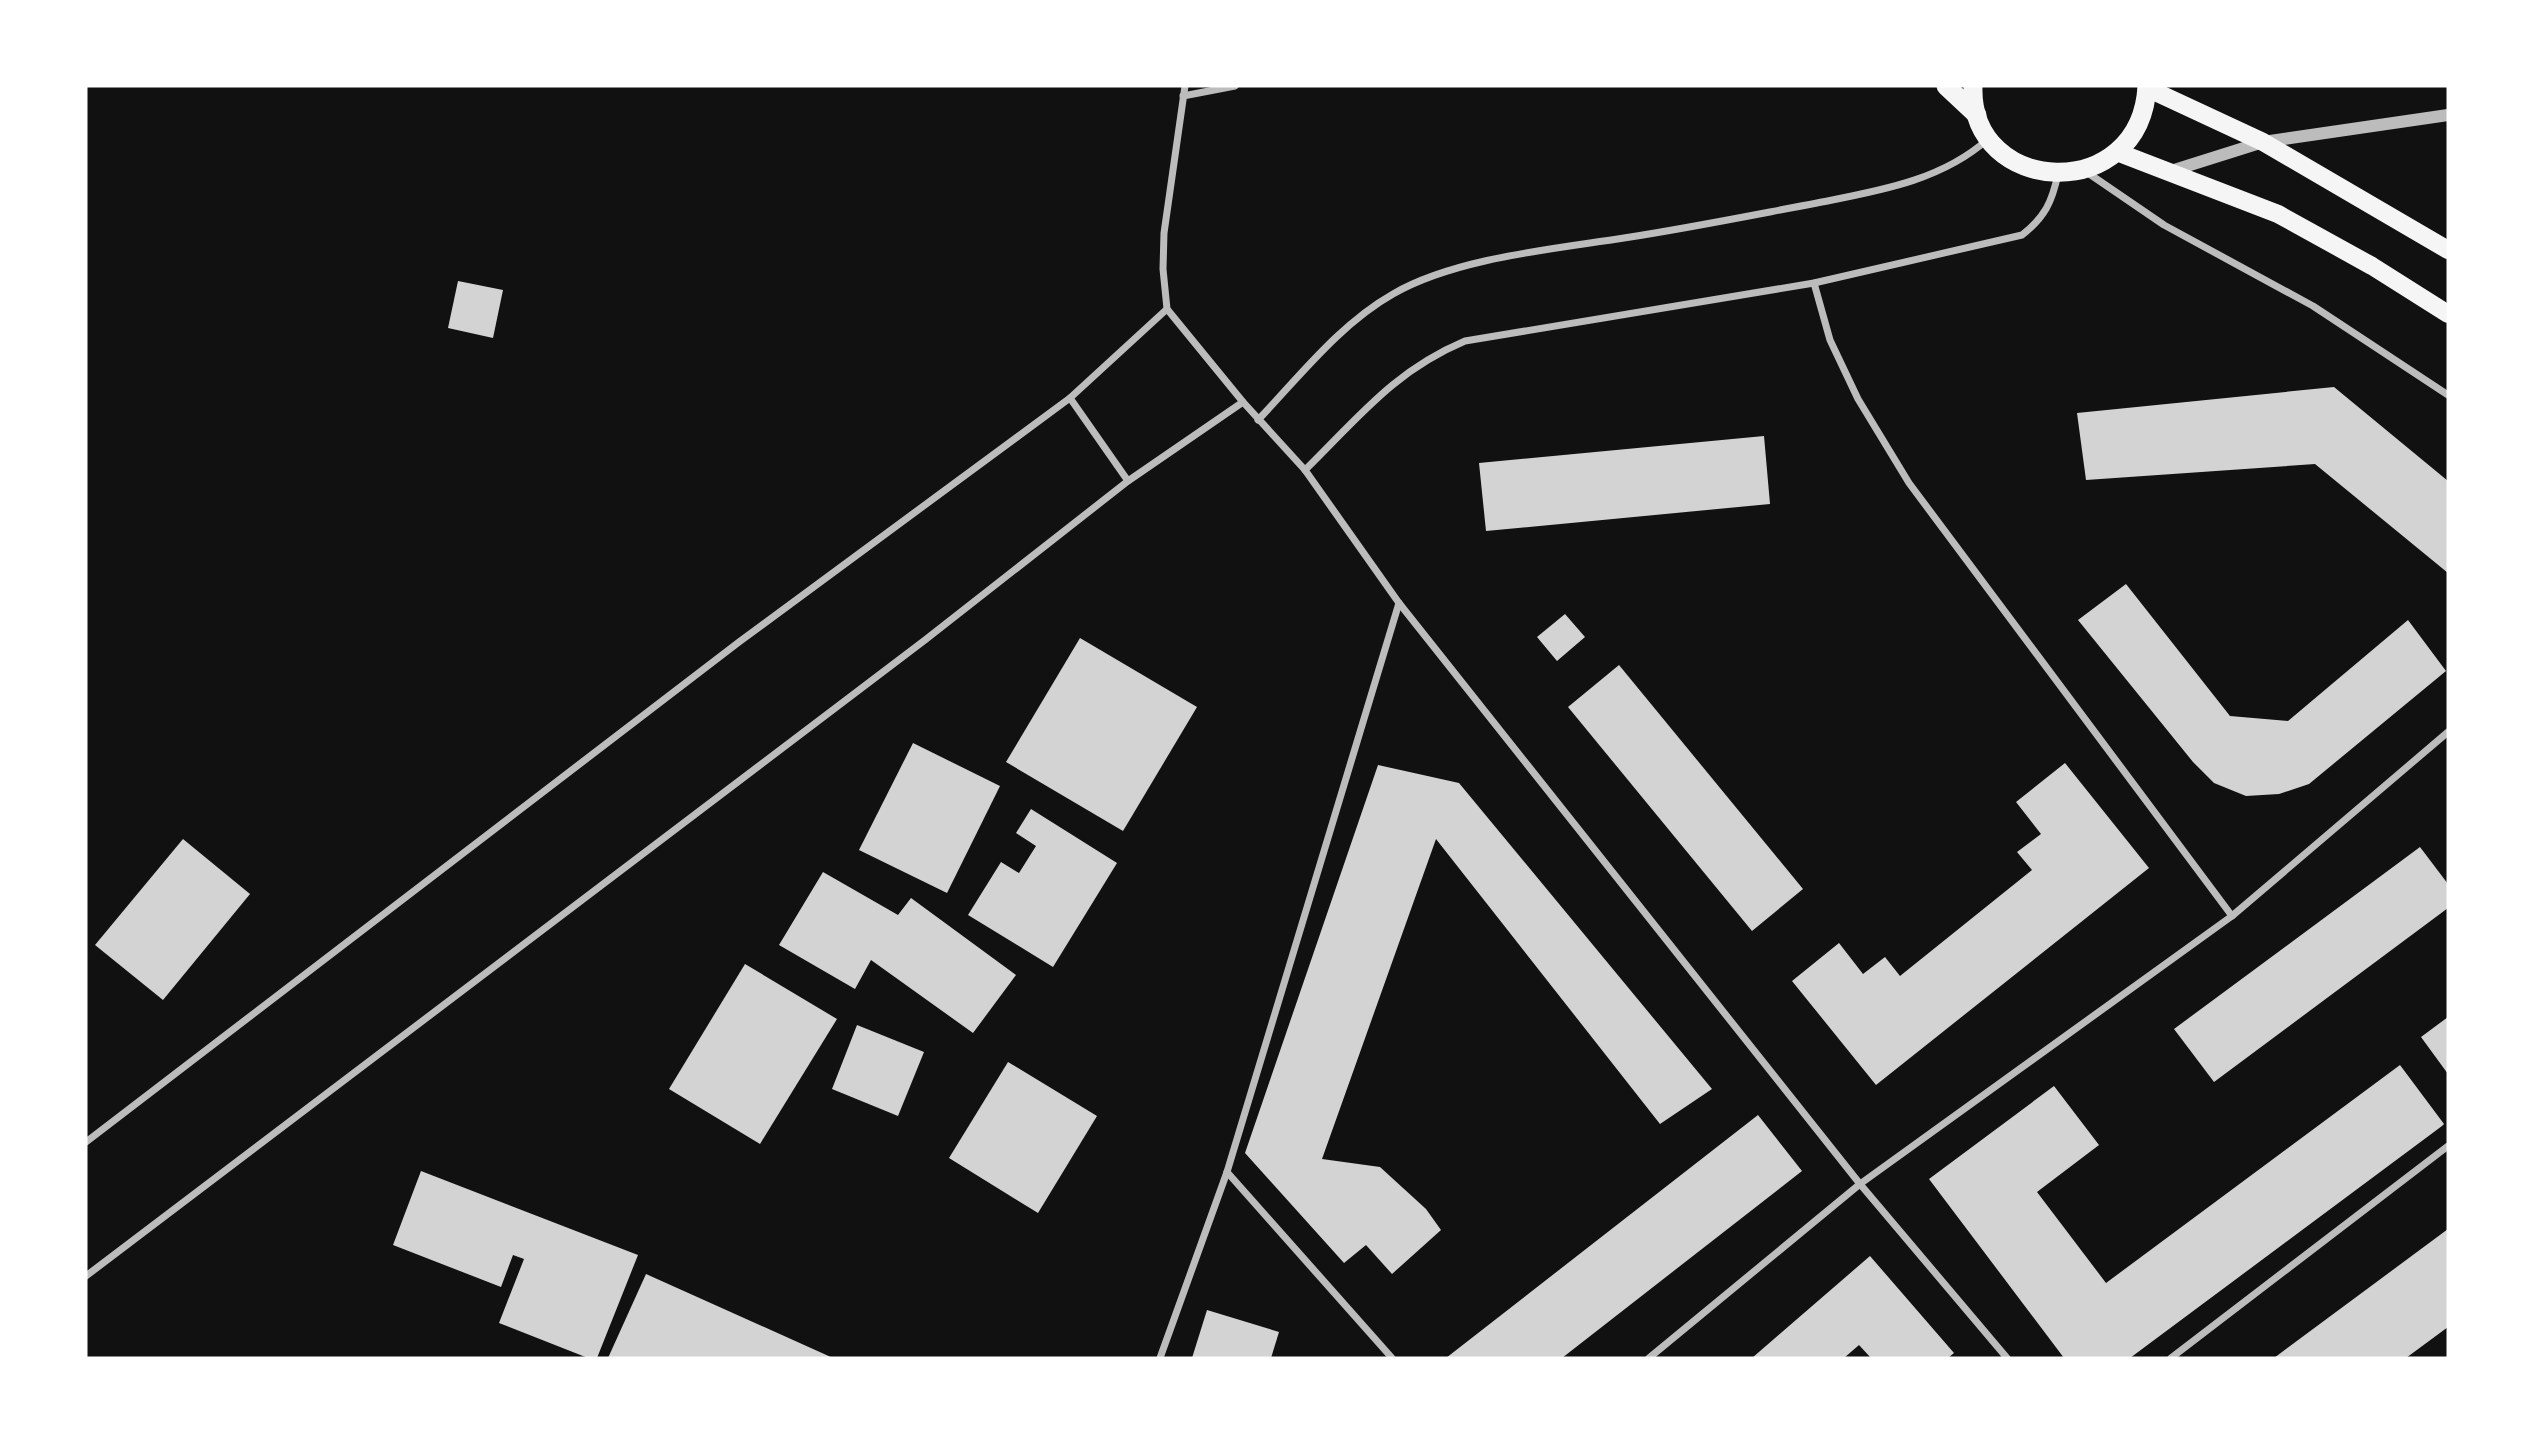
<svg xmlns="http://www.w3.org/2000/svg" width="2534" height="1444" viewBox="0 0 2534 1444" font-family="'Alegreya Sans',sans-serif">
<rect width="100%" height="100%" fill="#111"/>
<g fill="#d3d3d3">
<polygon points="458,281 503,290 493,338 448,328"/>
<polygon points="2334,387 2448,481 2448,573 2315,464 2086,480 2077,413"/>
<polygon points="1764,436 1770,504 1486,531 1479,463"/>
<polygon points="2126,584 2230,716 2288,721 2408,620 2446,671 2309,784 2279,794 2246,796 2214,783 2193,762 2078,620"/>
<polygon points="1565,614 1585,637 1557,661 1537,637"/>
<polygon points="1080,638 1197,707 1123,831 1006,762"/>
<polygon points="1619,665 1803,889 1752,931 1568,707"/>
<polygon points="913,743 1000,786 947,893 859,850"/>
<polygon points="2065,763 2149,868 1876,1085 1792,981 1839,943 1863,974 1885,957 1900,976 2032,870 2017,852 2041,834 2016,802"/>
<polygon points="1378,765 1459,783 1712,1089 1660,1124 1436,839 1322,1159 1380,1167 1426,1209 1441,1230 1392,1274 1366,1245 1344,1263 1245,1153"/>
<polygon points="1031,809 1117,863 1053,967 968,915 1001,862 1019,873 1036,846 1016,833"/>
<polygon points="183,839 250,894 163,1000 95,945"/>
<polygon points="2420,847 2448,884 2448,908 2214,1082 2174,1029"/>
<polygon points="823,872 898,915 911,898 1016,975 973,1033 871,960 855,989 779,945"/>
<polygon points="745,964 837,1019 760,1144 669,1089"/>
<polygon points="2448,1017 2448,1074 2421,1037"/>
<polygon points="857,1025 924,1052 898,1116 832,1089"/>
<polygon points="1008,1062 1097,1116 1038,1213 949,1158"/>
<polygon points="2400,1065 2444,1124 2442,1126 2130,1358 2064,1358 1929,1179 2054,1086 2099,1145 2037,1192 2106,1283"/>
<polygon points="1758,1115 1802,1171 1562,1358 1446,1358"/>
<polygon points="421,1171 638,1255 597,1358 588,1358 499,1323 524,1259 513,1255 501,1287 393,1245"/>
<polygon points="2448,1229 2448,1327 2406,1358 2274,1358"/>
<polygon points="1870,1256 1954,1353 1948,1358 1871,1358 1859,1345 1844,1358 1752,1358"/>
<polygon points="646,1274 833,1358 608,1358"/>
<polygon points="1207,1310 1279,1332 1271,1358 1192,1358"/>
</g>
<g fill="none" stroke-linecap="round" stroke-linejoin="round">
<g stroke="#bcbcbc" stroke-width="7">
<polyline points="1185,86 1164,233 1163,269 1167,309 1243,402 1305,470 1399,603 1860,1184 2007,1358"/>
<polyline points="1183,96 1235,86"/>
<polyline points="2085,171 2164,225 2313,306 2448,395"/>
<polyline points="1814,283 1830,340 1858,399 1909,483 2232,916"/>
<polyline points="1070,398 1128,481"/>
<path d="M1258,420C1300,376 1340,324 1393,294C1455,258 1554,249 1624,238C1689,228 1753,215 1817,203C1878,191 1941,181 1988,139"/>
<path d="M1305,470C1359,417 1394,371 1465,341L1814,283L2022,235C2045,217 2052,202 2058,174"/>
<polyline points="86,1142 739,642 1070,398 1167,309"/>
<polyline points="1227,1172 1392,1358"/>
<polyline points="86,1276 925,640 1128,481 1243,402"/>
<polyline points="1160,1358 1227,1172 1399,603"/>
<polyline points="1649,1358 1860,1184 2232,916 2448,732"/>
<polyline points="2171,1358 2448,1146"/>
</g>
<polyline stroke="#bcbcbc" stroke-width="12" points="2171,171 2263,142 2448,115"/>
<g stroke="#f5f5f5" stroke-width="18">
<polyline points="2147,88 2263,142 2448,250"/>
<polyline points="2117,152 2278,214 2372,266 2448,314"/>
</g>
<g stroke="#f5f5f5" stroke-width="19">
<polyline points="1946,86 1977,115"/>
<path d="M1973,86C1969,197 2141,205 2147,86"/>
</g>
</g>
<rect width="2534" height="1444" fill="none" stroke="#ffffff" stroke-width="175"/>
</svg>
